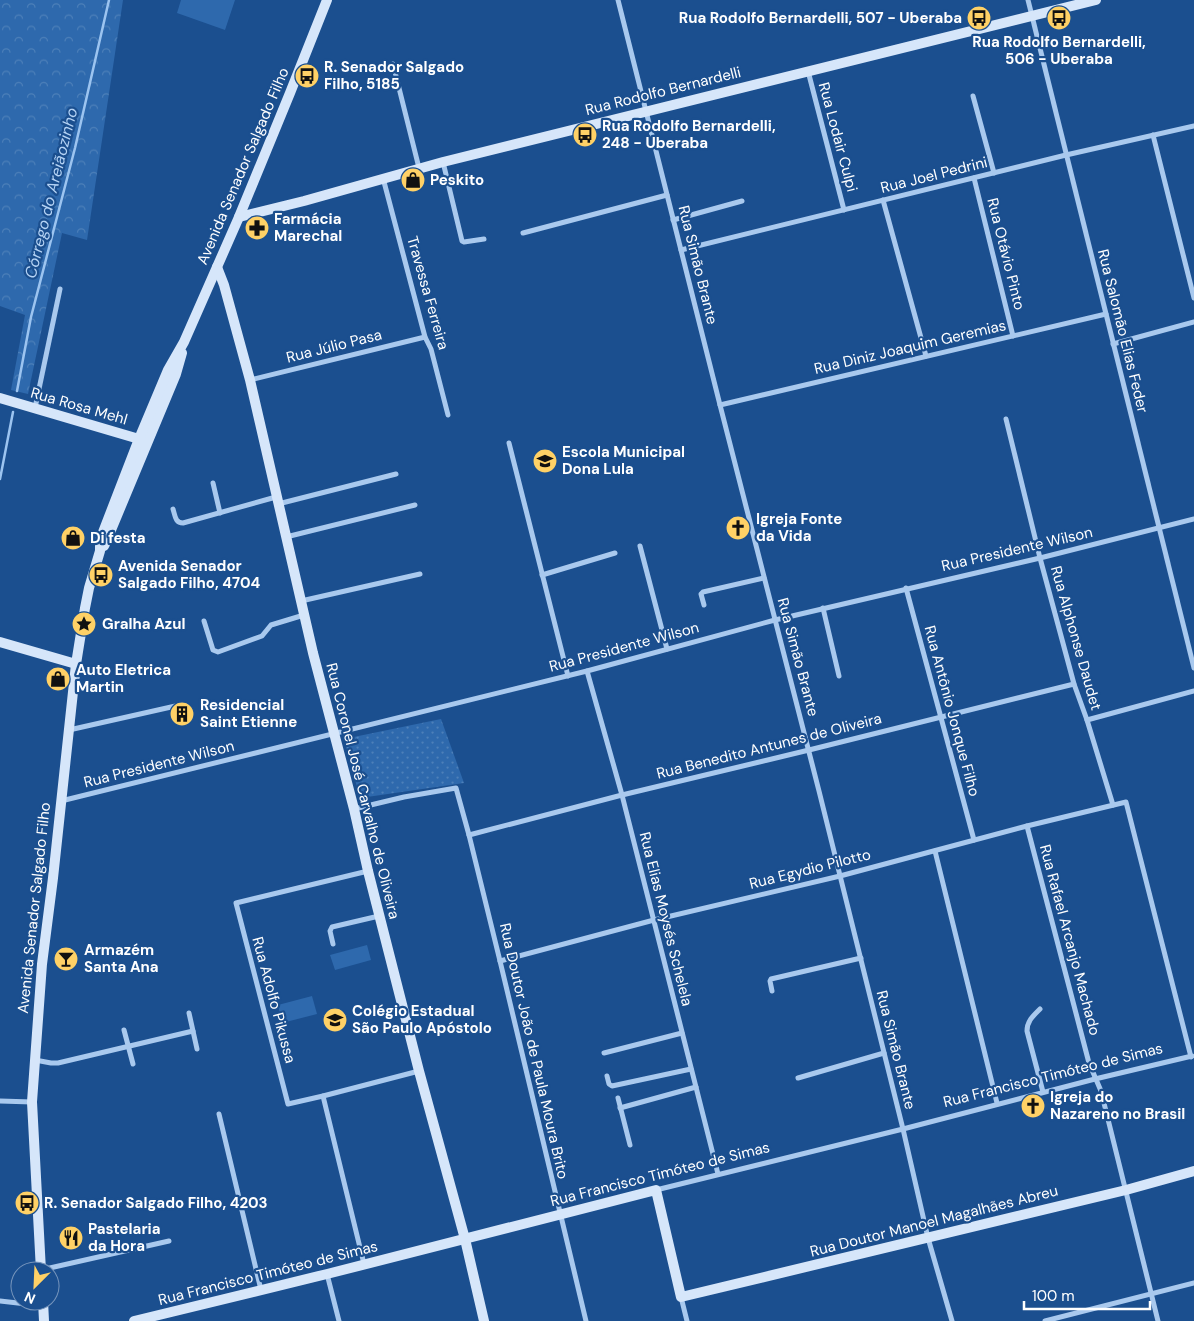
<svg xmlns="http://www.w3.org/2000/svg" width="1194" height="1321" viewBox="0 0 1194 1321" font-family="'DM Sans',sans-serif">
<defs>
<pattern id="grass-dots" width="8" height="8" patternUnits="userSpaceOnUse" patternTransform="scale(1.25)"><rect width="8" height="8" fill="#2e69ad"/><path d="M2 2h.1M6 6h.1" fill="none" stroke="#4d80b9" stroke-width="1.8" stroke-linecap="round"/></pattern>
<pattern id="forest-crowns" width="20" height="18" patternUnits="userSpaceOnUse" patternTransform="scale(1.25)"><rect width="20" height="18" fill="#2e69ad"/><path d="M2 6a3 3 0 1 1 6 0M12 15a3 3 0 1 1 6 0" fill="none" stroke="#4d80b9"/></pattern>
</defs>
<rect width="100%" height="100%" fill="#1b4f8f"/>
<polygon fill="url(#grass-dots)" points="441,719 464,783 360,798 344,739"/>
<polygon fill="url(#forest-crowns)" points="0,0 123,0 87,240 62,233 28,394 11,390 25,315 0,306"/>
<g fill="#2e69ad">
<polygon points="181,0 235,0 225,30 177,13"/>
<polygon points="367,945 371,960 335,970 330,955"/>
<polygon points="312,996 317,1014 282,1023 278,1005"/>
</g>
<g fill="none" stroke-linecap="round" stroke-linejoin="round">
<g stroke="#9cc4f0" stroke-width="2.5">
<polyline points="17,391 31,317 75,148 109,0"/>
<polyline points="0,479 13,412"/>
</g>
<g stroke="#a9c9ee" stroke-width="5">
<polyline points="618,0 720,405 819,791 903,1129 928,1238 952,1321"/>
<polyline points="1028,0 1194,668"/>
<polyline points="393,64 419,168"/>
<polyline points="808,71 844,210"/>
<polyline points="973,96 994,173"/>
<polyline points="1153,135 1194,298"/>
<polyline points="443,162 462,241 464,242 484,239"/>
<polyline points="383,178 425,337 431,349 448,415"/>
<polyline points="974,178 1013,336"/>
<polyline points="883,200 926,356"/>
<polyline points="673,220 742,201"/>
<polyline points="523,233 667,195"/>
<polyline points="681,250 1066,155 1194,126"/>
<polyline points="1113,344 1194,322"/>
<polyline points="250,380 425,337"/>
<polyline points="720,405 1106,314"/>
<polyline points="35,408 60,289"/>
<polyline points="1006,419 1040,558 1074,684 1087,720 1113,805"/>
<polyline points="509,443 568,676"/>
<polyline points="213,483 220,513"/>
<polyline points="278,504 396,474"/>
<path d="M173,509C175,515 175,523 183,523L276,497"/>
<polyline points="286,537 415,505"/>
<polyline points="640,546 667,649"/>
<polyline points="542,575 615,553"/>
<polyline points="906,588 974,840"/>
<polyline points="301,601 420,574"/>
<polyline points="704,605 701,594 703,592 764,578"/>
<polyline points="823,608 839,676"/>
<polyline points="204,621 213,650 218,652 262,636 271,625 304,615"/>
<polyline points="587,671 622,795 718,1174"/>
<polyline points="1087,720 1194,691"/>
<polyline points="69,730 180,705"/>
<polyline points="61,801 587,671 775,620 1040,558 1194,519"/>
<polyline points="354,809 404,797 456,788 469,835 500,961 586,1321"/>
<polyline points="1027,826 1089,1063 1101,1091 1158,1321"/>
<polyline points="469,835 622,795 809,750 1074,684"/>
<polyline points="935,851 997,1103"/>
<polyline points="368,871 236,903 288,1104 323,1096 419,1071"/>
<polyline points="333,944 330,931 332,927 379,916"/>
<polyline points="500,961 654,920 840,876 1027,826 1126,802 1191,1057"/>
<polyline points="772,991 770,981 771,979 861,958"/>
<path d="M1040,1009C1033,1016 1027,1021 1027,1031L1043,1092"/>
<polyline points="189,1013 197,1049"/>
<polyline points="124,1030 133,1064"/>
<polyline points="604,1053 682,1033"/>
<polyline points="35,1060 51,1063 58,1063 193,1031"/>
<polyline points="607,1076 609,1084 612,1086 691,1069"/>
<polyline points="798,1078 884,1053"/>
<polyline points="323,1096 364,1264"/>
<polyline points="618,1098 630,1145"/>
<polyline points="0,1101 32,1102"/>
<polyline points="620,1108 696,1087"/>
<polyline points="219,1114 261,1290"/>
<polyline points="656,1190 903,1129 1095,1079 1192,1056"/>
<polyline points="41,1270 169,1241"/>
<polyline points="327,1274 339,1321"/>
<polyline points="681,1297 687,1321"/>
<polyline points="0,1301 44,1306"/>
<polyline points="1045,1321 1194,1283"/>
</g>
<g stroke="#d6e6fa" stroke-width="10">
<polyline points="239,217 304,201 443,162 1096,0"/>
<polyline points="217,267 224,285 250,380 313,653 354,809 368,871 419,1071 465,1239 484,1321"/>
<polyline points="0,398 139,439 143,444"/>
<polyline points="104,546 106,542 176,374 182,353"/>
<polyline points="0,642 76,664"/>
<polyline points="41,1271 32,1102 42,964 53,878 76,664 85,608 89,588 100,551 100,540 139,439 168,370 184,342 239,217 290,93 327,0"/>
<polyline points="43,1301 44,1321"/>
<polyline points="134,1321 327,1274 656,1190 681,1297 1126,1190 1194,1171"/>
</g>
</g>
<defs>
<symbol id="bus-disc" viewBox="-11 -11 22 22"><circle r="9.5" fill="#ffd166" stroke="#1b4f8f"/><path d="M-5-6H5V4H4V6H2V4H-2V6H-4V4H-5ZM-3.5-4V0h7V-4ZM-3.5 1.2v1.5H-2V1.2ZM2 1.2v1.5H3.5V1.2Z" fill="#111"/></symbol>
<symbol id="shop-disc" viewBox="-11 -11 22 22"><circle r="9.5" fill="#ffd166" stroke="#1b4f8f"/><path d="M-5-2.5h2.3a2.7 3.5 0 0 1 5.4 0H5L5.5 6h-11ZM-1.5-2.5h3a1.5 2.3 0 0 0-3 0Z" fill="#111"/></symbol>
<symbol id="pharmacy-disc" viewBox="-11 -11 22 22"><circle r="9.5" fill="#ffd166" stroke="#1b4f8f"/><path d="M-2-6h4v4h4v4h-4v4h-4v-4h-4v-4h4Z" fill="#111"/></symbol>
<symbol id="school-disc" viewBox="-11 -11 22 22"><circle r="9.5" fill="#ffd166" stroke="#1b4f8f"/><path d="M0-5L7-2L0 1L-7-2ZM-4 1L0 2.5L4 1V4Q0 6-4 4Z" fill="#111"/></symbol>
<symbol id="church-disc" viewBox="-11 -11 22 22"><circle r="9.5" fill="#ffd166" stroke="#1b4f8f"/><path d="M-1.2-6h2.4v3.5h3.3v2.4h-3.3V6h-2.4V-.1h-3.3v-2.4h3.3Z" fill="#111"/></symbol>
<symbol id="sight-disc" viewBox="-11 -11 22 22"><circle r="9.5" fill="#ffd166" stroke="#1b4f8f"/><path d="M0-6L1.8-2.2L6-1.7L2.9 1.2L3.7 5.4L0 3.3L-3.7 5.4L-2.9 1.2L-6-1.7L-1.8-2.2Z" fill="#111"/></symbol>
<symbol id="building-disc" viewBox="-11 -11 22 22"><circle r="9.5" fill="#ffd166" stroke="#1b4f8f"/><path d="M-4-6H4V6H1V3H-1V6H-4ZM-2.5-4.3h1.7v1.8h-1.7ZM.8-4.3h1.7v1.8H.8ZM-2.5-1h1.7V.8h-1.7ZM.8-1h1.7V.8H.8Z" fill="#111"/></symbol>
<symbol id="bar-disc" viewBox="-11 -11 22 22"><circle r="9.5" fill="#ffd166" stroke="#1b4f8f"/><path d="M-6-5H6L.8 .8V4.5H3.5V6h-7V4.5H-.8V.8Z" fill="#111"/></symbol>
<symbol id="restaurant-disc" viewBox="-11 -11 22 22"><circle r="9.5" fill="#ffd166" stroke="#1b4f8f"/><path d="M-5-6h1v4h1v-4h1v4h1v-4h1v5L-1.5 .5V6h-2V.5L-5-1ZM5-6V6H3V1.5H1.5Q1.5-4 5-6Z" fill="#111"/></symbol>
</defs>
<g fill-rule="evenodd">
<use href="#bus-disc" x="965" y="4" width="28" height="28"/>
<use href="#bus-disc" x="1045" y="4" width="28" height="28"/>
<use href="#bus-disc" x="293" y="62" width="28" height="28"/>
<use href="#bus-disc" x="571" y="121" width="28" height="28"/>
<use href="#shop-disc" x="399" y="166" width="28" height="28"/>
<use href="#pharmacy-disc" x="243" y="214" width="28" height="28"/>
<use href="#school-disc" x="531" y="447" width="28" height="28"/>
<use href="#church-disc" x="724" y="514" width="28" height="28"/>
<use href="#shop-disc" x="59" y="524" width="28" height="28"/>
<use href="#bus-disc" x="87" y="561" width="28" height="28"/>
<use href="#sight-disc" x="70" y="610" width="28" height="28"/>
<use href="#shop-disc" x="44" y="665" width="28" height="28"/>
<use href="#building-disc" x="168" y="700" width="28" height="28"/>
<use href="#bar-disc" x="52" y="945" width="28" height="28"/>
<use href="#school-disc" x="321" y="1006" width="28" height="28"/>
<use href="#church-disc" x="1019" y="1092" width="28" height="28"/>
<use href="#bus-disc" x="13" y="1189" width="28" height="28"/>
<use href="#restaurant-disc" x="57" y="1224" width="28" height="28"/>
</g>
<g text-anchor="middle" dominant-baseline="central" stroke-width="4.5" stroke-linejoin="round" paint-order="stroke">
<g font-size="15" font-weight="bold" fill="#fff" stroke="#1b4f8f" text-anchor="start">
<text x="962" y="18" text-anchor="end">Rua Rodolfo Bernardelli, 507 - Uberaba</text>
<text x="1059" y="42" text-anchor="middle">Rua Rodolfo Bernardelli,<tspan x="1059" dy="17">506 - Uberaba</tspan></text>
<text x="324" y="67">R. Senador Salgado<tspan x="324" dy="17">Filho, 5185</tspan></text>
<text x="602" y="126">Rua Rodolfo Bernardelli,<tspan x="602" dy="17">248 - Uberaba</tspan></text>
<text x="430" y="180">Peskito</text>
<text x="274" y="219">Farmácia<tspan x="274" dy="17">Marechal</tspan></text>
<text x="562" y="452">Escola Municipal<tspan x="562" dy="17">Dona Lula</tspan></text>
<text x="756" y="519">Igreja Fonte<tspan x="756" dy="17">da Vida</tspan></text>
<text x="90" y="538">Di festa</text>
<text x="118" y="566">Avenida Senador<tspan x="118" dy="17">Salgado Filho, 4704</tspan></text>
<text x="102" y="624">Gralha Azul</text>
<text x="76" y="670">Auto Eletrica<tspan x="76" dy="17">Martin</tspan></text>
<text x="200" y="705">Residencial<tspan x="200" dy="17">Saint Etienne</tspan></text>
<text x="84" y="950">Armazém<tspan x="84" dy="17">Santa Ana</tspan></text>
<text x="352" y="1011">Colégio Estadual<tspan x="352" dy="17">São Paulo Apóstolo</tspan></text>
<text x="1050" y="1097">Igreja do<tspan x="1050" dy="17">Nazareno no Brasil</tspan></text>
<text x="44" y="1203">R. Senador Salgado Filho, 4203</text>
<text x="88" y="1229">Pastelaria<tspan x="88" dy="17">da Hora</tspan></text>
</g>
<g font-size="15" fill="#fff" stroke="#1b4f8f">
<text transform="translate(663 91) rotate(-14)">Rua Rodolfo Bernardelli</text>
<text transform="translate(838 137) rotate(75)">Rua Lodair Culpi</text>
<text transform="translate(243 166) rotate(-67)">Avenida Senador Salgado Filho</text>
<text transform="translate(934 175) rotate(-14)">Rua Joel Pedrini</text>
<text transform="translate(1006 254) rotate(76)">Rua Otávio Pinto</text>
<text transform="translate(698 265) rotate(76)">Rua Simão Brante</text>
<text transform="translate(428 293) rotate(74)">Travessa Ferreira</text>
<text transform="translate(1123 331) rotate(76)">Rua Salomão Elias Feder</text>
<text transform="translate(334 346) rotate(-14)">Rua Júlio Pasa</text>
<text transform="translate(910 347) rotate(-13)">Rua Diniz Joaquim Geremias</text>
<text transform="translate(79 406) rotate(16)">Rua Rosa Mehl</text>
<text transform="translate(1017 549) rotate(-13)">Rua Presidente Wilson</text>
<text transform="translate(1076 638) rotate(74)">Rua Alphonse Daudet</text>
<text transform="translate(624 647) rotate(-15)">Rua Presidente Wilson</text>
<text transform="translate(798 657) rotate(75)">Rua Simão Brante</text>
<text transform="translate(952 711) rotate(75)">Rua Antônio Jonque Filho</text>
<text transform="translate(769 746) rotate(-14)">Rua Benedito Antunes de Oliveira</text>
<text transform="translate(159 764) rotate(-14)">Rua Presidente Wilson</text>
<text transform="translate(363 791) rotate(76)">Rua Coronel José Carvalho de Oliveira</text>
<text transform="translate(810 869) rotate(-14)">Rua Egydio Pilotto</text>
<text transform="translate(34 908) rotate(-84)">Avenida Senador Salgado Filho</text>
<text transform="translate(666 919) rotate(76)">Rua Elias Moysés Schelela</text>
<text transform="translate(1070 940) rotate(75)">Rua Rafael Arcanjo Machado</text>
<text transform="translate(274 1000) rotate(75)">Rua Adolfo Pikussa</text>
<text transform="translate(896 1050) rotate(76)">Rua Simão Brante</text>
<text transform="translate(534 1051) rotate(77)">Rua Doutor João de Paula Moura Brito</text>
<text transform="translate(1053 1075) rotate(-14)">Rua Francisco Timóteo de Simas</text>
<text transform="translate(660 1174) rotate(-14)">Rua Francisco Timóteo de Simas</text>
<text transform="translate(934 1221) rotate(-14)">Rua Doutor Manoel Magalhães Abreu</text>
<text transform="translate(268 1273) rotate(-14)">Rua Francisco Timóteo de Simas</text>
</g>
<g font-size="16" font-style="italic" fill="#b5d3f5" stroke="#1b4f8f">
<text transform="translate(51 193) rotate(-76)">Córrego do Areiãozinho</text>
</g>
</g>
<g transform="translate(35 1286) rotate(204)"><circle r="24" fill="#1b4f8f" stroke="#7695bc"/>
<path d="M0-4L9 19L0 12L-9 19Z" fill="#ffd166"/>
<text y="-8" font-size="14" font-weight="bold" text-anchor="middle" fill="#ffffff">N</text>
</g>
<path d="M1024 1301v8h126v-8" fill="none" stroke="#ffffff" stroke-width="2.5"/>
<text x="1032" y="1301" font-size="15" fill="#ffffff" stroke="#1b4f8f" stroke-width="4" paint-order="stroke">100 m</text>
</svg>
